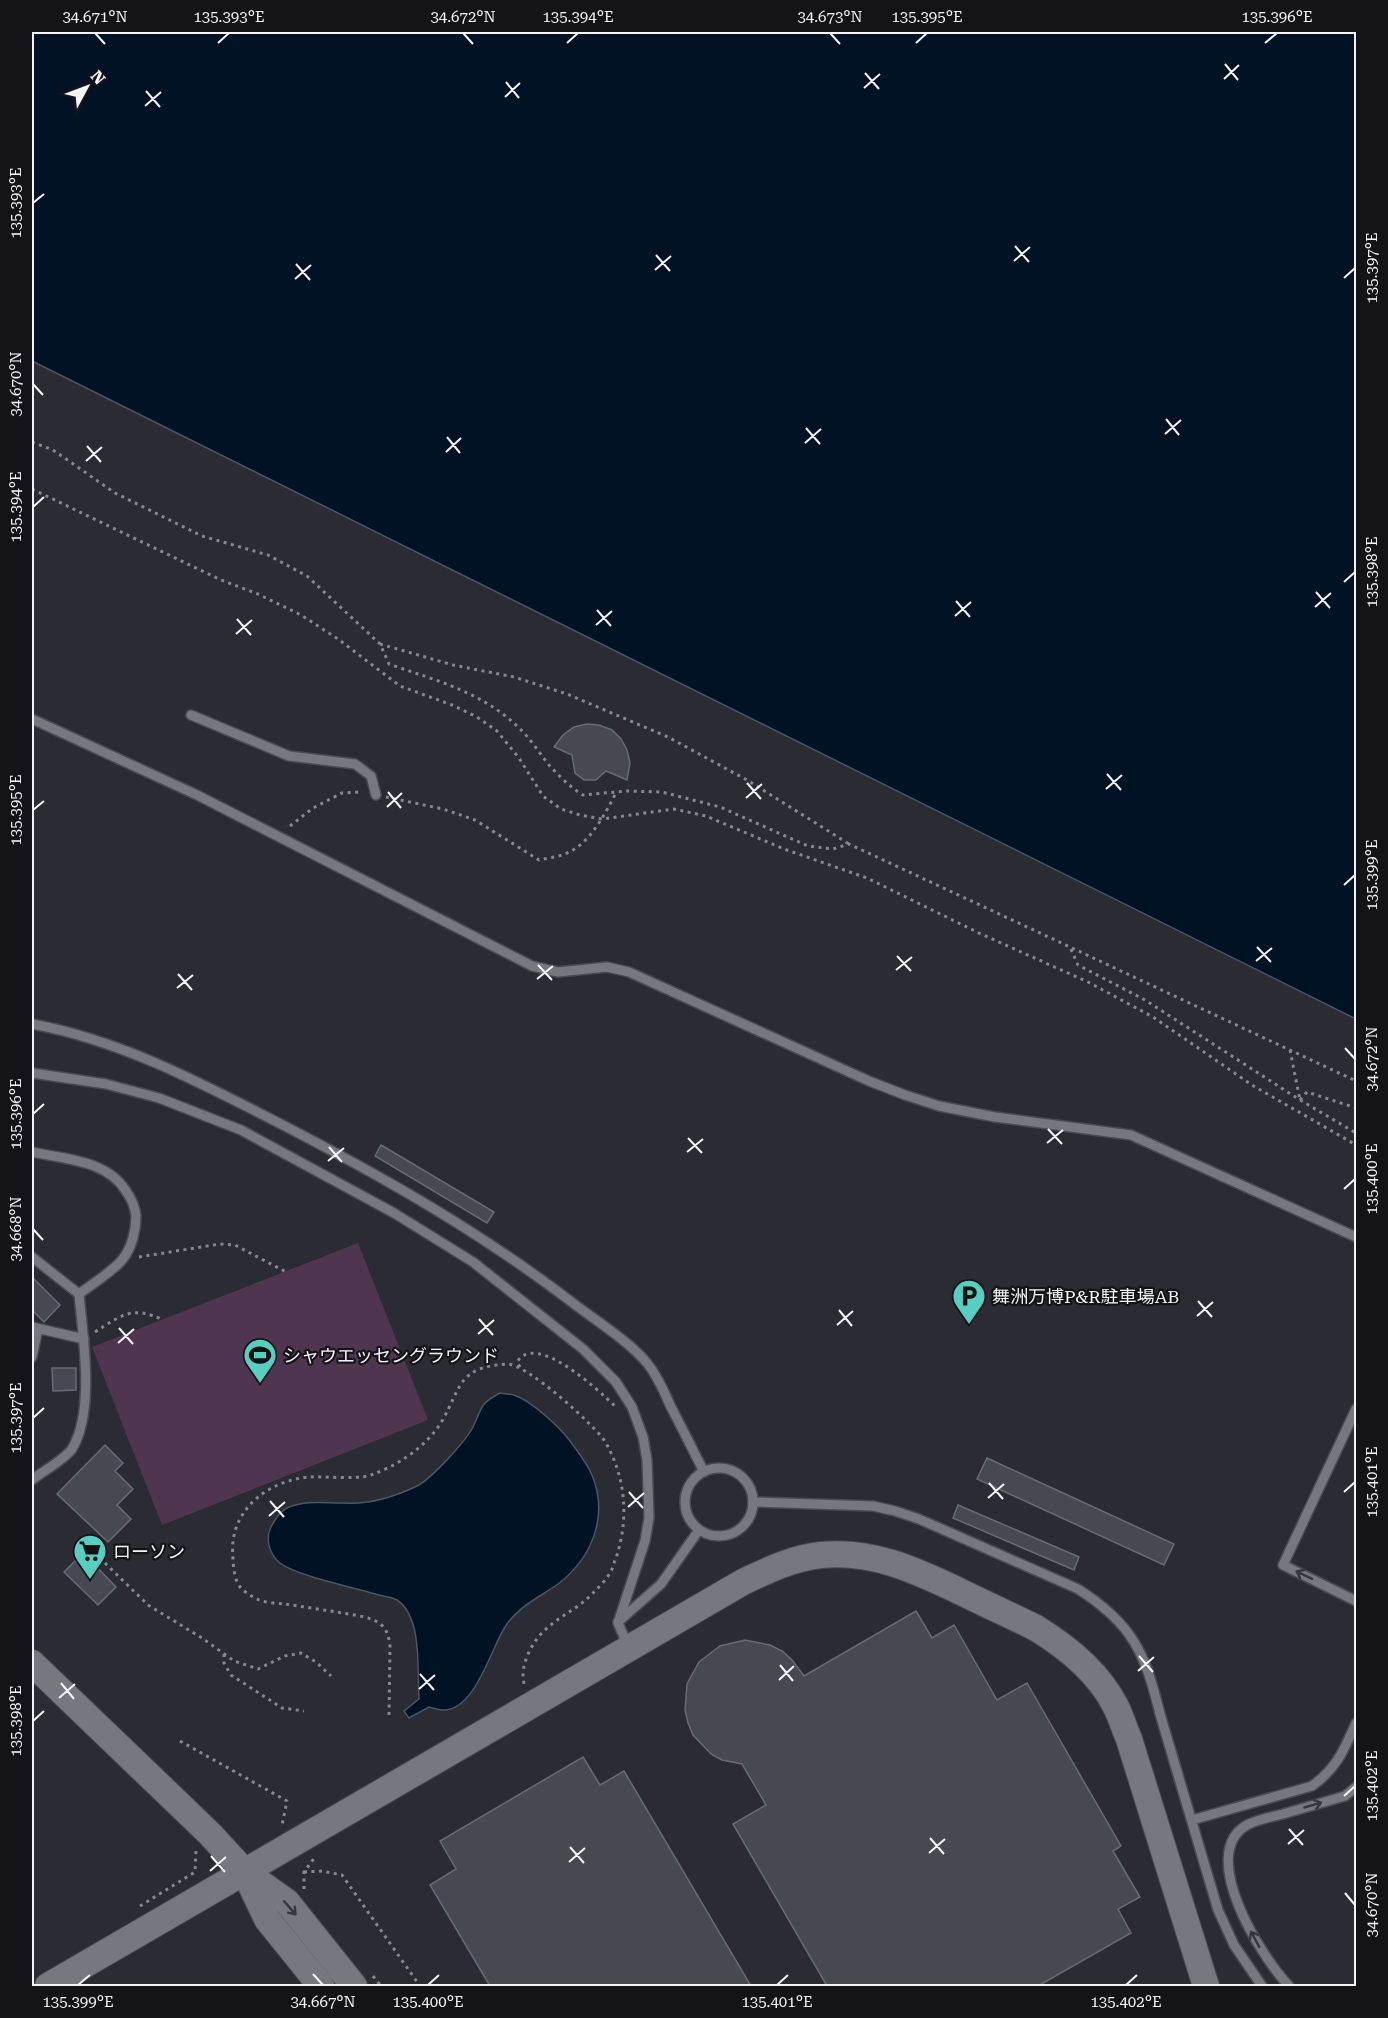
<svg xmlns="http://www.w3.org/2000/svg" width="1388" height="2018" viewBox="0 0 1388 2018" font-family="'Roboto Serif','Noto Sans JP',serif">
<rect width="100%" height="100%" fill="#2b2b33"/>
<polygon fill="#503550" points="358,1243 428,1420 162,1525 92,1347"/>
<g fill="#001224" stroke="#495664" stroke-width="1.5">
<polygon points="32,32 1356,32 1356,1019 32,361"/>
<path d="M500,1393C504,1394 510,1394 514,1395C531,1401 559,1426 570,1441C578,1452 587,1463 592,1475C609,1516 592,1558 558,1584C540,1597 517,1607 505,1627C491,1648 475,1712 442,1710C438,1710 433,1708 429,1707L409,1718L404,1711L419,1699C417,1672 423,1617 397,1600C392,1597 385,1597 379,1595C356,1588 297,1576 280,1563C269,1554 265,1539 271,1527C275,1519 281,1510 289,1507C307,1500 324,1503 343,1503C369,1505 394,1497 417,1486C431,1479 466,1441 473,1427C483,1407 478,1405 500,1393Z"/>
</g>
<g fill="#464950" stroke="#676b73" stroke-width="1.5">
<polygon points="587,724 599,725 612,730 621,739 627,750 630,763 627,780 606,771 596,780 584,780 575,773 572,755 554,747 563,735 574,727"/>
<polygon points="381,1145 494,1212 487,1223 375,1156"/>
<polygon points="32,1277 60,1305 44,1322 32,1310"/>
<polygon points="52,1368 76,1368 76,1390 53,1391"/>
<polygon points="105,1445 123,1463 115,1471 133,1489 117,1505 131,1519 108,1542 57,1494"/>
<polygon points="987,1458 1174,1544 1164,1565 977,1479"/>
<polygon points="958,1505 1079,1557 1074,1570 953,1518"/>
<polygon points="83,1553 116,1587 98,1605 64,1572"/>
<polygon points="916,1611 932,1638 954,1625 997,1700 1027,1683 1121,1846 1113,1851 1140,1897 1118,1909 1131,1933 1038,1986 827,1986 733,1824 766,1805 742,1764 722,1760 711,1754 693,1735 688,1723 685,1710 687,1684 699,1662 720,1646 745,1640 770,1645 782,1651 792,1660 804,1676"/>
<polygon points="583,1757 600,1785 624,1771 751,1986 490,1986 430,1885 456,1869 440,1841"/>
</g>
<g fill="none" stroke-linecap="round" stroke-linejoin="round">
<defs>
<g id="lane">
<polyline points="191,715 289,756 355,764 371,776 376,795"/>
<polyline points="32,719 197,795 532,966 558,972 607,967 629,972 869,1081 905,1095 939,1106 995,1117 1131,1135 1356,1237"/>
<path d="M32,1024C119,1040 197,1081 275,1121C378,1174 477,1230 569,1300C593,1319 628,1340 647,1363C658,1376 664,1392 671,1407C682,1428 693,1450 704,1472"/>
<polyline points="32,1073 106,1084 159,1098 241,1130 394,1213 473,1262 583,1349 616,1382 632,1407 643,1437 647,1460 649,1518 645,1541 618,1623 628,1646"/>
<path d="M32,1152C64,1159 107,1160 126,1191C131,1198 135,1207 136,1216C136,1230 132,1248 122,1260C113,1271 91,1285 79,1294C83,1337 95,1411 72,1449C65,1459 42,1472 32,1480"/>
<polyline points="32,1257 79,1294"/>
<polyline points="32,1327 84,1339"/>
<polyline points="32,1357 38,1329"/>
<polyline points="1356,1409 1283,1565 1356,1601"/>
<circle cx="719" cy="1502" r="34"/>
<path d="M753,1502L873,1506L895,1511L919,1519L1078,1589C1133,1624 1145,1653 1160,1714L1218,1910L1234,1945L1262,1986"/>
<polyline points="618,1622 661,1584 699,1530"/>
<path d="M1192,1820L1312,1786C1337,1768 1344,1750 1356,1723"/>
<path d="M1289,1986C1262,1958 1196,1854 1247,1825C1258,1819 1271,1817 1283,1814C1303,1808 1324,1802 1345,1796L1356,1787"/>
</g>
<g id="secondary">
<polyline points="32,1663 210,1834 245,1872 287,1902 354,1986"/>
<polyline points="246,1875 267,1919 321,1986"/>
<path d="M48,1986L743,1582C768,1570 793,1558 821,1555C871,1550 913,1569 957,1590C983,1603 1010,1615 1036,1628C1067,1647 1098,1672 1115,1705C1121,1716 1124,1728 1129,1739L1206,1986"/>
</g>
</defs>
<use href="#lane" stroke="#4a4a50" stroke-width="12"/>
<use href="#secondary" stroke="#4a4a50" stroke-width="28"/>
<g stroke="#87878d" stroke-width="3" stroke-dasharray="3 4.5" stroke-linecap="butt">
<path d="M32,442L53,450L115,493L202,536L268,555L307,576L380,644L389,664C437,681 483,692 520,729C531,739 539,753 549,765C559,776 570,787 583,795L627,791L662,792L720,807L808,846L833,849L849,844L1070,947L1078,965L1145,1000L1300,1100L1356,1133"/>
<polyline points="32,489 221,580 258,594 301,615 338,639 400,686 452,705 477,717 497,731 519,758 543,796 561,809 580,815 602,819 674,809 706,816 784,849 867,878 981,934 1088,982 1153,1017 1252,1085 1356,1145"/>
<polyline points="380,644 453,665 514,677 567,694 668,737 747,780 849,844"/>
<path d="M386,797L443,809L475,820L539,860C548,858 558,857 567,853C590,844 606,812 617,791"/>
<polyline points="290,826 313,808 342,793 362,792"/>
<polyline points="1072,948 1356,1081"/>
<polyline points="1290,1050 1300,1100"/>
<polyline points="1300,1100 1307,1092 1356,1108"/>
<polyline points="139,1257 220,1244 235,1245 286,1272"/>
<path d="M95,1332C122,1315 132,1305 163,1320"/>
<path d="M520,1367L517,1362C536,1331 599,1391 615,1406"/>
<polyline points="105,1563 148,1605 202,1638 234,1661 258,1669 285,1656 301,1653 316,1662 331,1676"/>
<polyline points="224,1654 224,1663 231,1675 282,1708 304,1711"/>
<path d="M389,1715L390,1646C388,1628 382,1622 365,1617C338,1612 311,1608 285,1604C276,1603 264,1603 257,1599C252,1597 245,1592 241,1588C235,1582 234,1570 233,1562C233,1555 232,1548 233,1542C237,1504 273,1480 309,1477C326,1476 356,1480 371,1475C382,1471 395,1465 405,1458C419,1449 433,1436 442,1421C462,1386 458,1367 507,1364C526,1363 596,1426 606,1443C626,1479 629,1519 616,1558C614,1562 613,1568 611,1571C607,1579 599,1587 593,1593C578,1609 559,1616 544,1631C531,1643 518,1669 525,1686"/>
<polyline points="180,1741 287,1801 282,1825"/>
<polyline points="304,1872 322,1871 342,1875 420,1986"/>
<polyline points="304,1889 304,1872 315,1857"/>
<polyline points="140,1906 195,1872 196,1850"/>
<polyline points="373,1976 381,1986"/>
</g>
<use href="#lane" stroke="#76777f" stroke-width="9"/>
<use href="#secondary" stroke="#76777f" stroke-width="26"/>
</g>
<defs><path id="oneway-shaft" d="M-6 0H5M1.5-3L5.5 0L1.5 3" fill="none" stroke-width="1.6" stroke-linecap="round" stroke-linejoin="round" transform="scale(1.5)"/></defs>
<g stroke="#36373c">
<use href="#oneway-shaft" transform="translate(1304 1575) rotate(-154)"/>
<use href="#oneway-shaft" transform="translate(1313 1805) rotate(-16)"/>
<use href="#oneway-shaft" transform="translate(290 1908) rotate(49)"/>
<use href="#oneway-shaft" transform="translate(1255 1939) rotate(-118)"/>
</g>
<path fill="none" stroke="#f3f3f8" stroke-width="2" d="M95,33L105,44M463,33L473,44M830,33L840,44M218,43L229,33M567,43L578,33M916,43L927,33M1265,43L1277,33M1225,64L1238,80M865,73L879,89M1224,79L1239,65M506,82L519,98M864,88L880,74M146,91L160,107M505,97L520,83M145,106L161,92M33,203L44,194M1015,246L1029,262M656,255L670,271M1014,261L1030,247M296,264L310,280M655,270L671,256M1344,278L1355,268M295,279L311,265M33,384L43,395M1166,419L1179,435M806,428L820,444M1165,434L1181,420M447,437L460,453M805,443L821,429M87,446L101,462M446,452L461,438M86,461L102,447M33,507L44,497M1344,582L1355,572M1316,592L1330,608M956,601L970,617M1315,607L1331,593M597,610L611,626M955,616L971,602M237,619L251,635M596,625L612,611M236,634L252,620M1107,774L1121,790M747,783L761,799M1106,789L1122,775M388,792L401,808M746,798L762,784M387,807L402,793M33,810L44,801M1344,885L1355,875M1257,947L1271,962M897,956L911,971M1256,961L1272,948M538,965L552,980M896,970L912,957M178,974L192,990M537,979L553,966M177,988L193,975M1345,1048L1355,1059M33,1114L44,1104M1048,1129L1062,1144M688,1138L702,1153M1047,1143L1063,1130M329,1147L342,1162M687,1152L703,1139M328,1161L344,1148M1344,1189L1355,1179M33,1229L43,1240M1198,1301L1212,1317M839,1310L852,1326M1197,1316L1213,1302M479,1319L493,1335M837,1325L853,1311M119,1328L133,1344M478,1334L494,1320M118,1343L134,1329M33,1418L44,1408M989,1483L1003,1499M629,1492L643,1508M1344,1492L1355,1482M988,1498L1004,1484M270,1501L284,1517M628,1507L644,1493M269,1516L285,1502M1139,1656L1153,1672M780,1665L793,1681M1138,1671L1154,1657M420,1674L434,1690M779,1680L794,1666M61,1683L74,1699M419,1689L435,1675M59,1698L75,1684M33,1721L44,1711M1344,1796L1355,1786M1289,1829L1303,1845M930,1838L944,1854M1288,1844L1304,1830M570,1847L584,1863M929,1853L945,1839M211,1856L225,1872M569,1862L585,1848M210,1871L226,1857M1345,1893L1355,1905M313,1974L323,1985M78,1985L90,1975M428,1985L439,1975M777,1985L788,1975M1126,1985L1137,1975"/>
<defs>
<symbol id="parking-pin" viewBox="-11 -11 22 30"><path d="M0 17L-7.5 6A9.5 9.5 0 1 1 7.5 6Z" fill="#57cec1" stroke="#141418"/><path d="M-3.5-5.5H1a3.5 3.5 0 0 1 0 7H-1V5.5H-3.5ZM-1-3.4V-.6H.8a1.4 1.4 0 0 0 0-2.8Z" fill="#111"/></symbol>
<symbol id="stadium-pin" viewBox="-11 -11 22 30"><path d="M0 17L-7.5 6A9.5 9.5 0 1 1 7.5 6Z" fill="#57cec1" stroke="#141418"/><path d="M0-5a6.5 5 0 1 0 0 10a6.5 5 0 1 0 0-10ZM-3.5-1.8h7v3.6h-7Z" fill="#111"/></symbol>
<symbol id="supermarket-pin" viewBox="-11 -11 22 30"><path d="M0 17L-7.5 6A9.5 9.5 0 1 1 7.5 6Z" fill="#57cec1" stroke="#141418"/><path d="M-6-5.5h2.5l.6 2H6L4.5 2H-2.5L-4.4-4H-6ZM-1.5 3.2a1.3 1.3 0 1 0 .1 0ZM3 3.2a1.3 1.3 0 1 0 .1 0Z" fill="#111"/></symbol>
</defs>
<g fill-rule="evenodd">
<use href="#parking-pin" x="950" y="1277" width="38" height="52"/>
<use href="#stadium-pin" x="241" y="1336" width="38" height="52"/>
<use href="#supermarket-pin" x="71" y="1532" width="38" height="52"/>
</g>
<g text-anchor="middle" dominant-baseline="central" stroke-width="4.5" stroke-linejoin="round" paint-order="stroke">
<g font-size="18" fill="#f3f3f8" stroke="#141418" text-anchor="start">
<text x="992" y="1296">舞洲万博P&amp;R駐車場AB</text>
<text x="283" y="1355">シャウエッセングラウンド</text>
<text x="113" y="1551">ローソン</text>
</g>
</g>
<rect width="1388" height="2018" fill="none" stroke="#141418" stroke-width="66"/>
<g transform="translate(87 87) rotate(49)" stroke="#141418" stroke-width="4.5" paint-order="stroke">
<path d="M0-4.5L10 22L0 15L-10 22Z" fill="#f3f3f8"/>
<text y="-9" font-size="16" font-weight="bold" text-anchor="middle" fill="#f3f3f8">N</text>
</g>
<rect x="33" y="33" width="1322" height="1952" fill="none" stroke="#f3f3f8" stroke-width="2"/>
<g font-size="15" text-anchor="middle" fill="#f3f3f8">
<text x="95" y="22">34.671°N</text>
<text x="229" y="22">135.393°E</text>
<text x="463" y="22">34.672°N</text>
<text x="578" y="22">135.394°E</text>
<text x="830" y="22">34.673°N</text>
<text x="927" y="22">135.395°E</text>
<text x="1277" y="22">135.396°E</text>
<text transform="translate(16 203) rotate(-90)" y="5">135.393°E</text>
<text transform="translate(1372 268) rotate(-90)" y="5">135.397°E</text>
<text transform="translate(16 384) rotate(-90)" y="5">34.670°N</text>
<text transform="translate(16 507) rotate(-90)" y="5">135.394°E</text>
<text transform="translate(1372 572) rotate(-90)" y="5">135.398°E</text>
<text transform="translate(16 810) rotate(-90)" y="5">135.395°E</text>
<text transform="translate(1372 875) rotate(-90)" y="5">135.399°E</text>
<text transform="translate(1372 1059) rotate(-90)" y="5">34.672°N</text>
<text transform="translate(16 1114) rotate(-90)" y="5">135.396°E</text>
<text transform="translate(1372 1179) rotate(-90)" y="5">135.400°E</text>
<text transform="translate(16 1229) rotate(-90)" y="5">34.668°N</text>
<text transform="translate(16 1418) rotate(-90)" y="5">135.397°E</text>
<text transform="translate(1372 1482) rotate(-90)" y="5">135.401°E</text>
<text transform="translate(16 1721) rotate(-90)" y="5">135.398°E</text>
<text transform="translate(1372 1786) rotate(-90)" y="5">135.402°E</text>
<text transform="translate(1372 1905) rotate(-90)" y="5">34.670°N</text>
<text x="78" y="2007">135.399°E</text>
<text x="323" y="2007">34.667°N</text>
<text x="428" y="2007">135.400°E</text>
<text x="777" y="2007">135.401°E</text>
<text x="1126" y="2007">135.402°E</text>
</g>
</svg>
